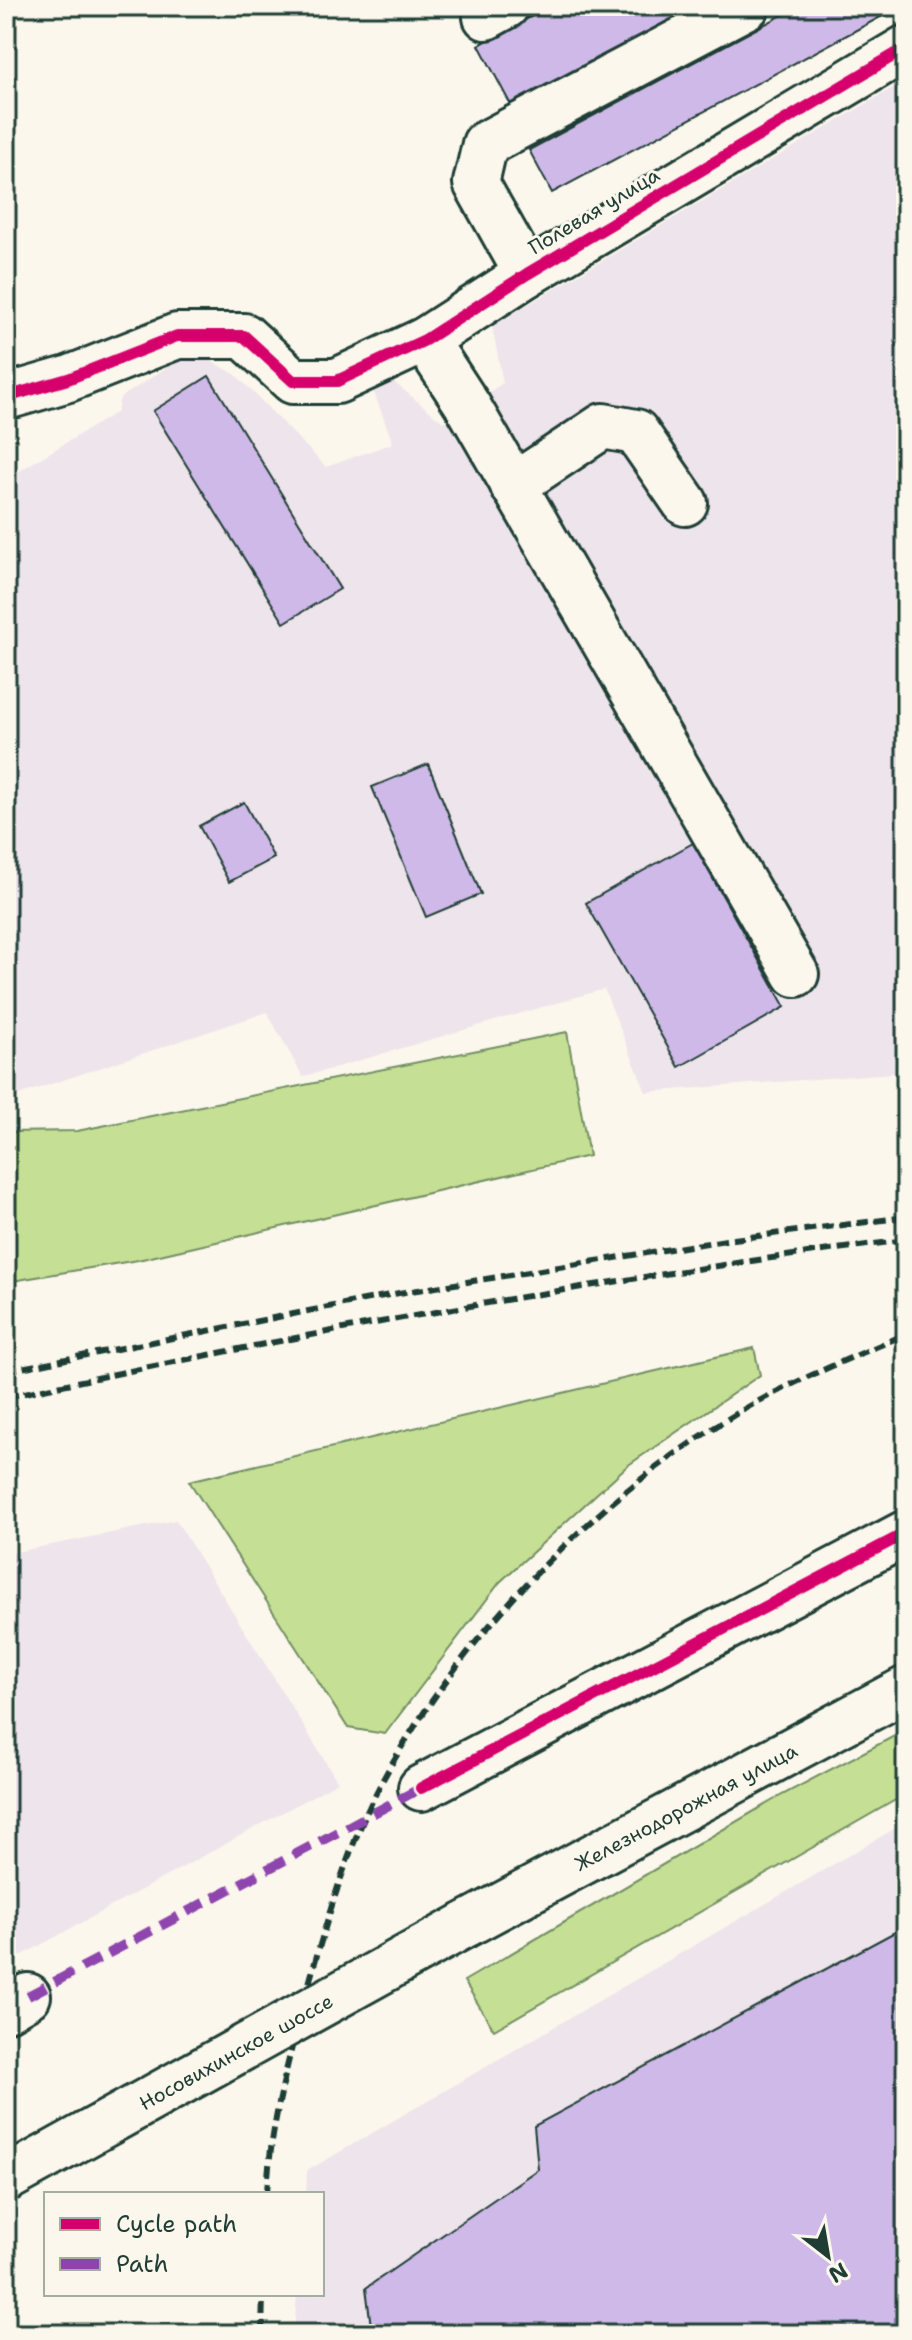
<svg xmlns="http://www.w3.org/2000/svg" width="912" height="2340" viewBox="0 0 912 2340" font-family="'Shantell Sans',sans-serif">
<rect width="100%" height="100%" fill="#fbf7ec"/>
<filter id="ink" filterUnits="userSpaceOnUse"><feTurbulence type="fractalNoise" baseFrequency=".0125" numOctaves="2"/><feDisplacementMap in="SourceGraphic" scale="16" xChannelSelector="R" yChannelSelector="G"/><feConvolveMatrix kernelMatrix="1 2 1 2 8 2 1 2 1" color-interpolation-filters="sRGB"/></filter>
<g filter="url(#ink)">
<g fill="#eee4eb">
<polygon points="906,80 906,1072 646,1092 604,989 303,1077 267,1012 6,1099 6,479 117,412 120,398 192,351 235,374 326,467 393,443 373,390 390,379 443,422 503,383 492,326"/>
<polygon points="176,1520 338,1782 6,1964 6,1554"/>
<polygon points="906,1822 906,2334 294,2334 297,2294 322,2294 322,2194 306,2194 307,2171"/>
</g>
<g fill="#c5df95" stroke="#728e64" stroke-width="2">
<polygon points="567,1032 589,1156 138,1260 6,1282 6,1132 77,1131"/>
<polygon points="754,1348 760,1375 627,1466 500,1582 385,1734 348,1728 189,1481"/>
<polygon points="906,1730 906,1794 494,2030 464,1981 782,1795"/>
</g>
<g fill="#cfb9e9" stroke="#1f3d34" stroke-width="2">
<polygon points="551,6 709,6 514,111 479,45"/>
<polygon points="799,6 901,6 552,193 529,150"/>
<polygon points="209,376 340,589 284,623 153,411"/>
<polygon points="428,764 481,894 426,917 372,787"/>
<polygon points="244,802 274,858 229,882 199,826"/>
<polygon points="693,843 785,1007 679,1067 586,903"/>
<polygon points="906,1926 906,2334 372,2334 366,2288 538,2169 534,2126"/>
</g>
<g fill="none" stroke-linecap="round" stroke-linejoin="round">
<defs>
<g id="minor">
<polyline points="486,17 506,6"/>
<polyline points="527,274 476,183 485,144 747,6"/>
<polyline points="425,340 468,406 796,974"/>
<polyline points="6,397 68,379 177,336 244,336 293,381 337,381 425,340 527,274 906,48"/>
<polyline points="513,486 603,426 636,432 685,503"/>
<polyline points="421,1788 906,1533"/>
<polyline points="6,2009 28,1996"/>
</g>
<polyline id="major" points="465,1925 906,1689"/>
</defs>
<use href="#minor" stroke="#1f3d34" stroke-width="50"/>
<use href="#major" stroke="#1f3d34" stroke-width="50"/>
<use href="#minor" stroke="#fbf7ec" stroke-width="44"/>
<use href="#major" stroke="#fbf7ec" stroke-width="44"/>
<g stroke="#1f3d34" stroke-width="6" stroke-dasharray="12 6" stroke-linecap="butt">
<polyline points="6,1371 399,1293 726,1240 906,1217"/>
<path d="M6,1397C304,1333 604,1278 906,1240"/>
<path d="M267,2194C270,2122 291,2050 310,1980C330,1908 353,1831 391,1765C474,1623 595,1499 736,1414C790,1382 849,1359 906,1334"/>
<polyline points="262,2334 263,2294"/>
</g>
<defs>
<polyline id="major-bridge" points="6,2179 465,1925"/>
</defs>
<use href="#major-bridge" stroke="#1f3d34" stroke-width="50" stroke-linecap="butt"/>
<use href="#major-bridge" stroke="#fbf7ec" stroke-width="44"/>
<polyline stroke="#8e44ad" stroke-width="10" stroke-dasharray="20 10" stroke-linecap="butt" points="28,1996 421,1788"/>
<defs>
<g id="cycleway">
<polyline points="6,397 68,379 177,336 244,336 293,381 337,381 425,340 527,274 906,48"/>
<polyline points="421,1788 906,1533"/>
</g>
</defs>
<use href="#cycleway" stroke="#fbf7ec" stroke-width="17"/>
<use href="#cycleway" stroke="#d6006c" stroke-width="12"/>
</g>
</g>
<g text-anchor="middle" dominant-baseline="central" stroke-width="6" stroke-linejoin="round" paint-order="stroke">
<g font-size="20" fill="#1f3d34" stroke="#fbf7ec">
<text transform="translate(594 211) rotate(-31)">Полевая улица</text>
<text transform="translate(686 1807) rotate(-28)">Железнодорожная улица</text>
<text transform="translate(236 2052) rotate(-29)">Носовихинское шоссе</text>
</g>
</g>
<rect width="912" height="2340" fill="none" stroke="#fbf7ec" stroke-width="32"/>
<rect x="16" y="16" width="880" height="2308" fill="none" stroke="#1f3d34" stroke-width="3" filter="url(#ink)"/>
<rect x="44" y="2192" width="280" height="104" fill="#fbf7ec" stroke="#a3ada2" stroke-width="2"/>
<rect x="60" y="2218" width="40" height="12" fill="#d6006c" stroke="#a3ada2" stroke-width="2"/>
<text x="116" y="2232" font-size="24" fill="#1f3d34">Cycle path</text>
<rect x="60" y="2258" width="40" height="12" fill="#8e44ad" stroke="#a3ada2" stroke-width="2"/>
<text x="116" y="2272" font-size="24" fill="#1f3d34">Path</text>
<g transform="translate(828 2256) rotate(149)" stroke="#fbf7ec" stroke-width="6" paint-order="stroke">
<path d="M0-6L14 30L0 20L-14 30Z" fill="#1f3d34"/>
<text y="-12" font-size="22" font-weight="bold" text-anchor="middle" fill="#1f3d34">N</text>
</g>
</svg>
